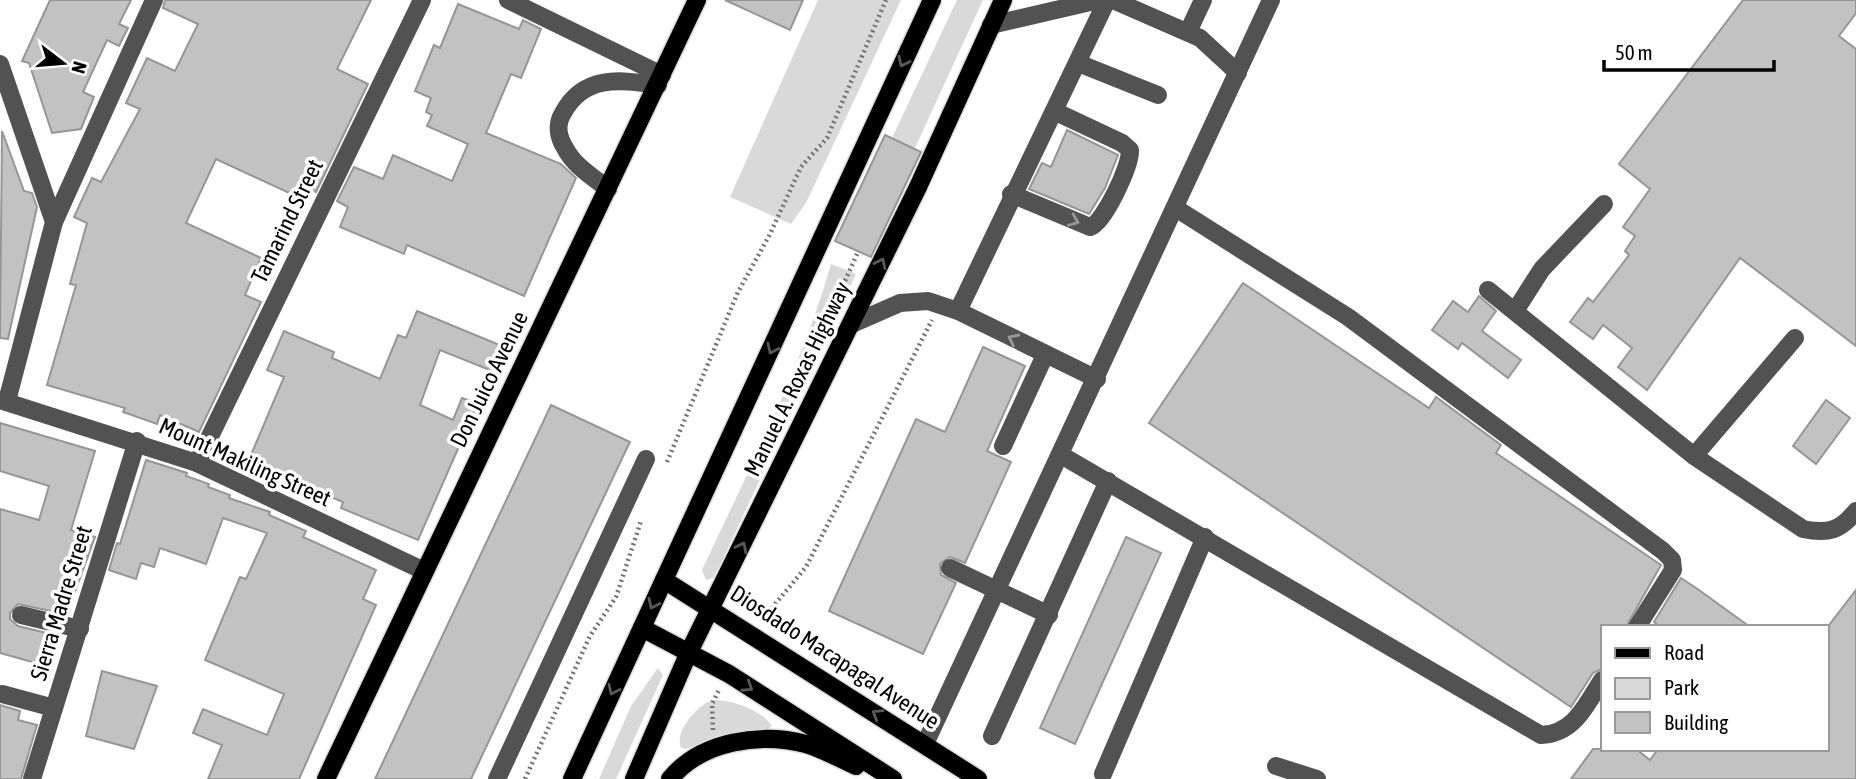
<svg xmlns="http://www.w3.org/2000/svg" width="1856" height="779" viewBox="0 0 1856 779" font-family="'Asap Condensed',sans-serif">
<rect width="100%" height="100%" fill="#fff"/>
<g fill="#d9d9d9">
<polygon points="818,0 901,0 806,203 791,224 730,197"/>
<polygon points="957,0 983,0 915,148 892,138"/>
<path d="M831,264L856,274L721,563L713,578L706,580L702,570C749,469 800,372 831,264Z"/>
<polygon points="658,668 663,675 616,779 599,779 631,706"/>
<path d="M712,700C733,700 760,709 772,726C762,734 742,730 729,734C714,738 696,752 681,748C674,731 697,706 712,700Z"/>
</g>
<g fill="#c2c2c2" stroke="#969696" stroke-width="2">
<polygon points="50,0 131,0 119,24 128,28 119,46 107,40 83,92 94,97 81,129 52,133 29,63 22,61"/>
<polygon points="165,0 371,0 337,69 368,84 316,192 305,186 300,198 216,159 186,223 261,258 245,295 261,302 199,432 160,415 157,424 123,412 125,408 47,385 76,285 70,284 87,223 74,217 92,178 101,182 140,109 126,103 147,58 175,71 198,24 163,8"/>
<polygon points="725,0 803,0 790,30"/>
<polygon points="1743,0 1856,0 1856,13 1839,36 1856,49 1856,346 1740,258 1647,390 1618,367 1632,348 1603,325 1593,339 1570,322 1588,298 1593,302 1629,255 1625,251 1635,236 1623,227 1650,189 1619,164"/>
<polygon points="458,4 519,29 523,20 541,29 521,78 511,74 486,133 561,164 576,178 524,296 407,245 404,254 340,227 348,207 337,201 354,167 383,179 393,155 452,181 468,144 427,126 432,115 426,112 431,98 415,91 434,45 440,48"/>
<polygon points="1067,130 1118,155 1105,188 1089,214 1029,189 1042,163 1051,167"/>
<polygon points="2,131 24,191 32,193 37,207 8,339 0,338"/>
<polygon points="885,135 921,152 871,257 835,241"/>
<polygon points="1243,283 1429,408 1436,397 1501,445 1496,453 1661,565 1626,627 1602,627 1602,669 1593,673 1571,707 1149,423"/>
<polygon points="1479,296 1496,311 1482,331 1521,360 1508,378 1462,343 1458,349 1432,330 1453,301 1468,312"/>
<polygon points="417,311 507,348 497,373 440,350 420,405 453,420 462,398 478,403 418,540 341,508 343,502 248,462 284,377 267,370 284,331 334,352 332,358 380,379 398,335 406,338"/>
<polygon points="983,347 1025,366 987,451 1011,462 965,563 950,557 940,564 941,575 956,583 923,654 829,611 916,419 945,432"/>
<polygon points="1826,400 1850,418 1816,464 1793,446"/>
<polygon points="551,405 630,442 626,450 471,779 375,779"/>
<polygon points="0,423 95,451 71,530 95,537 68,611 65,614 18,604 10,613 10,619 18,626 59,636 50,667 0,653 0,509 39,520 49,486 0,471"/>
<polygon points="146,460 187,473 186,476 209,484 208,487 230,495 229,498 270,512 269,515 306,531 303,537 376,570 363,599 376,605 299,779 208,779 222,745 193,733 203,709 267,735 284,694 205,660 240,577 246,579 267,533 223,518 206,564 160,548 154,567 141,563 136,579 109,570 117,543 120,544"/>
<polygon points="1126,537 1161,553 1075,744 1040,728"/>
<polygon points="1681,578 1699,590 1750,627 1660,627 1654,622"/>
<polygon points="1856,590 1856,779 1571,779 1593,749 1636,749 1650,760 1658,749 1826,749 1826,629"/>
<polygon points="102,671 157,686 134,749 86,736"/>
<polygon points="0,705 20,711 18,720 37,725 21,779 0,779"/>
</g>
<g fill="none" stroke-linecap="round" stroke-linejoin="round">
<defs>
<g id="major">
<polyline points="664,580 978,779"/>
<polyline points="642,628 729,674 893,779"/>
<polyline points="326,779 697,0"/>
<polyline points="572,779 932,0"/>
<polyline points="634,779 689,652 918,187 1003,0"/>
<path d="M670,779C701,741 760,732 806,744C823,749 840,759 856,766"/>
</g>
</defs>
<use href="#major" stroke="#dbdbdb" stroke-width="21"/>
<g stroke="#747474" stroke-width="4.5" stroke-dasharray="2 3.5" stroke-linecap="butt">
<polyline points="827,321 858,252"/>
<polyline points="667,462 738,292 769,236 801,167 827,138 886,0"/>
<polyline points="761,621 806,567 932,320"/>
<polyline points="713,730 712,704 720,688"/>
<polyline points="525,779 590,636 616,597 641,521"/>
</g>
<g stroke="#525252" stroke-width="18">
<polyline points="508,0 662,75"/>
<polyline points="1113,0 1200,38 1238,73"/>
<polyline points="991,25 1099,0"/>
<polyline points="1188,32 1203,0"/>
<polyline points="1078,63 1158,95"/>
<polyline points="0,64 54,222 7,401"/>
<path d="M608,189C593,177 574,166 565,148C558,137 556,124 563,113C584,74 620,80 658,85"/>
<path d="M1011,194L1090,227C1104,223 1131,165 1130,150L1122,143L1054,111"/>
<polyline points="1177,209 1348,317 1663,551 1672,560 1673,570 1637,627"/>
<polyline points="54,222 154,0"/>
<path d="M1488,290L1694,456L1803,529C1828,534 1840,531 1856,511"/>
<polyline points="958,311 1107,0"/>
<polyline points="1515,311 1542,269 1604,204"/>
<polyline points="852,324 900,303 928,301 958,311 1097,379"/>
<polyline points="0,400 197,463 424,571"/>
<polyline points="1003,446 1045,355"/>
<path d="M1061,455L1541,735C1574,734 1586,705 1602,680"/>
<polyline points="1694,456 1795,338"/>
<polyline points="197,463 422,0"/>
<polyline points="950,568 1049,615"/>
<polyline points="21,615 80,629"/>
<polyline points="2,694 54,708"/>
<polyline points="992,736 1108,481"/>
<polyline points="925,744 1271,0"/>
<polyline points="1276,766 1317,779"/>
<polyline points="1103,774 1205,537"/>
<polyline points="32,779 137,441"/>
<polyline points="497,779 646,459"/>
</g>
<use href="#major" stroke="#000" stroke-width="18"/>
</g>
<defs><path id="oneway-chevron" d="M-2-3.5L2.5 0L-2 3.5" fill="none" stroke-width="1.6" stroke-linecap="round" stroke-linejoin="round" transform="scale(1.75)"/></defs>
<g stroke="#595959">
<use href="#oneway-chevron" transform="translate(903 62) rotate(115)"/>
<use href="#oneway-chevron" transform="translate(881 263) rotate(-64)"/>
<use href="#oneway-chevron" transform="translate(772 349) rotate(115)"/>
<use href="#oneway-chevron" transform="translate(742 547) rotate(-63)"/>
<use href="#oneway-chevron" transform="translate(653 604) rotate(115)"/>
<use href="#oneway-chevron" transform="translate(748 687) rotate(33)"/>
<use href="#oneway-chevron" transform="translate(613 690) rotate(115)"/>
<use href="#oneway-chevron" transform="translate(877 714) rotate(-148)"/>
</g>
<g stroke="#979797">
<use href="#oneway-chevron" transform="translate(1074 221) rotate(23)"/>
<use href="#oneway-chevron" transform="translate(1013 339) rotate(-154)"/>
</g>
<g text-anchor="middle" dominant-baseline="central" stroke-width="7" stroke-linejoin="round" paint-order="stroke">
<g font-size="23" fill="#000" stroke="#fff">
<text transform="translate(287 221) rotate(-64)">Tamarind Street</text>
<text transform="translate(489 379) rotate(-64)">Don Juico Avenue</text>
<text transform="translate(797 379) rotate(-64)">Manuel A. Roxas Highway</text>
<text transform="translate(245 462) rotate(24)">Mount Makiling Street</text>
<text transform="translate(61 603) rotate(-73)">Sierra Madre Street</text>
<text transform="translate(835 657) rotate(33)">Diosdado Macapagal Avenue</text>
</g>
</g>
<rect x="1601" y="625" width="228" height="126" fill="#ffffff" stroke="#999999" stroke-width="2"/>
<rect x="1615" y="648" width="35" height="10" fill="#000000" stroke="#999999" stroke-width="2"/>
<text x="1664" y="660" font-size="21" fill="#000000">Road</text>
<rect x="1615" y="678" width="35" height="21" fill="#d9d9d9" stroke="#999999" stroke-width="2"/>
<text x="1664" y="695" font-size="21" fill="#000000">Park</text>
<rect x="1615" y="712" width="35" height="21" fill="#c2c2c2" stroke="#999999" stroke-width="2"/>
<text x="1664" y="730" font-size="21" fill="#000000">Building</text>
<g transform="translate(63 63) rotate(106)" stroke="#ffffff" stroke-width="5" paint-order="stroke">
<path d="M0-5L12 26L0 18L-12 26Z" fill="#000000"/>
<text y="-10" font-size="19" font-weight="bold" text-anchor="middle" fill="#000000">N</text>
</g>
<path d="M1604 60v10h170v-10" fill="none" stroke="#000000" stroke-width="3.5"/>
<text x="1615" y="60" font-size="21" fill="#000000" stroke="#ffffff" stroke-width="5" paint-order="stroke">50 m</text>
</svg>
